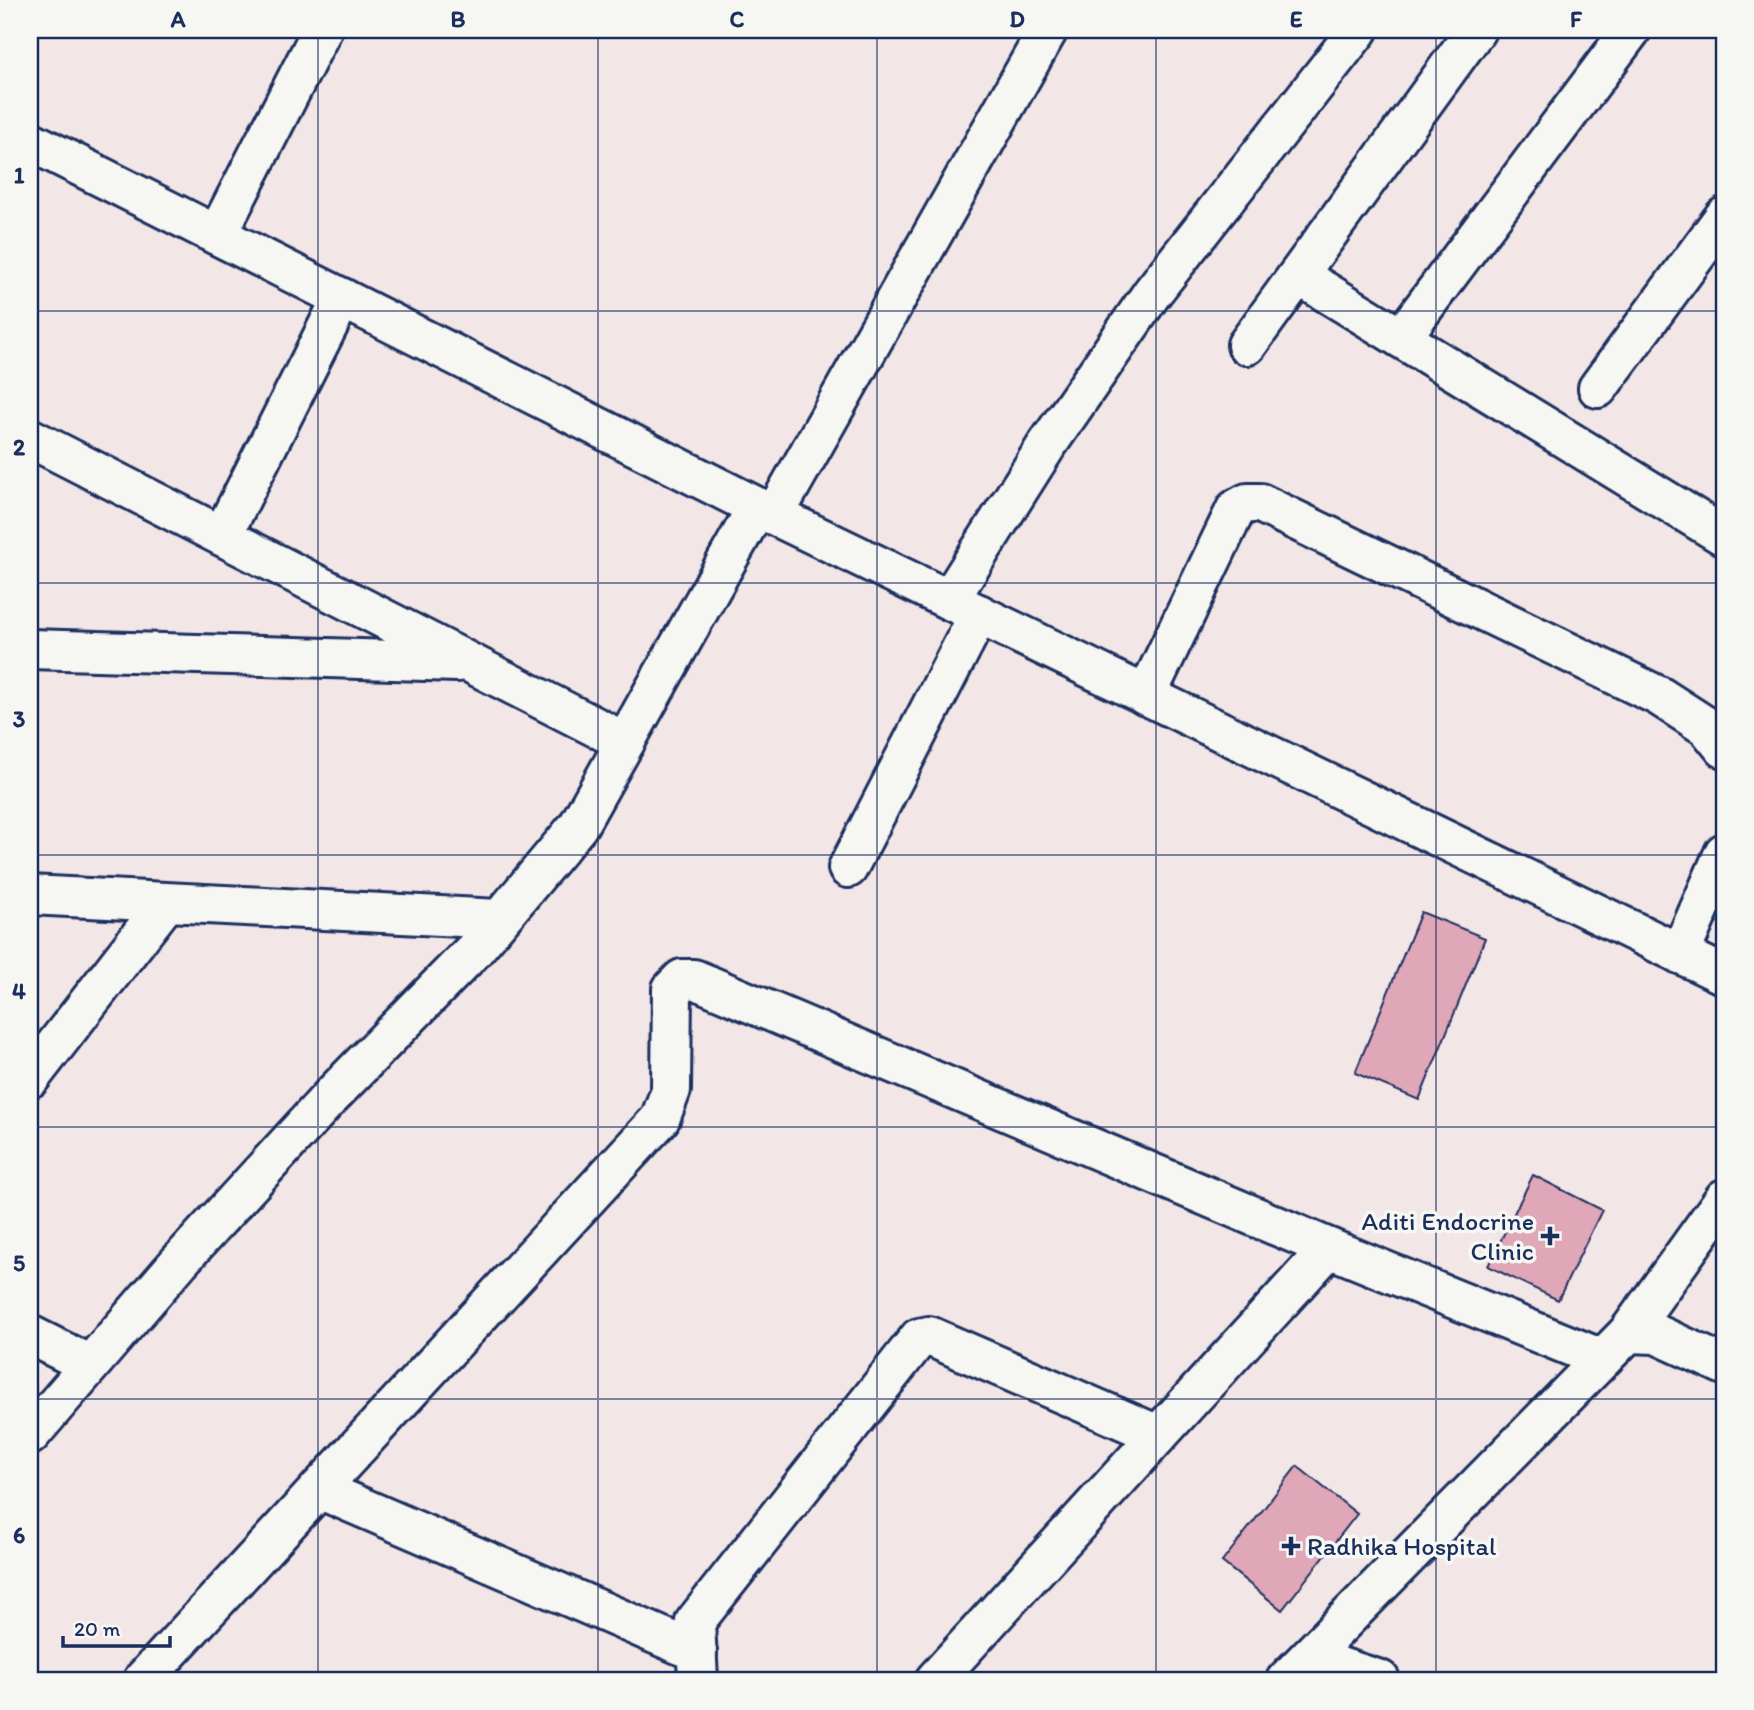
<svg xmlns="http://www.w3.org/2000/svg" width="1754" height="1710" viewBox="0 0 1754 1710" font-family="Itim,sans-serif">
<rect width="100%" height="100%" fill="#f2e6e7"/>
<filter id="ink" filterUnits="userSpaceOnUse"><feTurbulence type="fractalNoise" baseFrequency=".0143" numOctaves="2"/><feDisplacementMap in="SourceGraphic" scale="14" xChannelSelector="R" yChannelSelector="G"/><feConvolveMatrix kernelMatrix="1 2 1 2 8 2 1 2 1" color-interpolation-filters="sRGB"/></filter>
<g filter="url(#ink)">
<g fill="#e0a7b9" stroke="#1b2f5e" stroke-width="2">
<polygon points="1421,912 1485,938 1419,1100 1355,1073"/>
<polygon points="1533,1175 1602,1210 1558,1300 1488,1266"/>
<polygon points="1297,1466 1357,1514 1282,1610 1222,1562"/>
</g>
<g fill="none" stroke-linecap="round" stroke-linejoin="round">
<defs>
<g id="minor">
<polyline points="30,141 757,507 1724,975"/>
<polyline points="217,235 322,30"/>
<polyline points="1298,275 1724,536"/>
<polyline points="1401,338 1631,30"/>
<polyline points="1247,345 1476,30"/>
<polyline points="1598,388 1724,217"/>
<polyline points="30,438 625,742"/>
<polyline points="774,515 1048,30"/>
<polyline points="222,536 342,298"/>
<polyline points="949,600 1045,448 1152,293 1358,30"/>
<polyline points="30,649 458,662"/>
<polyline points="1146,696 1236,509 1247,503 1260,503 1659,696 1707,727 1724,748"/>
<polyline points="848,868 979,614"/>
<polyline points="30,895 499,919"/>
<polyline points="1680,954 1724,853"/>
<polyline points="30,1078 165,904"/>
<polyline points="1628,1333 1656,1334 1724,1365"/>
<polyline points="30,1335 90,1365"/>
<polyline points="30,1435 179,1262 332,1095 475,949 578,826 757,507"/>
<polyline points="319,1489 697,1652"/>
<polyline points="1309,1657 1380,1680"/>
<polyline points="143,1680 660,1119 671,1090 672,989 682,979 694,979 1329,1248 1602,1359"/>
<polyline points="698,1680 695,1622 919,1338 929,1336 1158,1435"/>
<polyline points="935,1680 1329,1248"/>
<polyline points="1286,1680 1628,1333 1724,1199"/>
</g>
</defs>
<use href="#minor" stroke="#1b2f5e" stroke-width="44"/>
<use href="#minor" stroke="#f6f6f2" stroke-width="38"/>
</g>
</g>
<path fill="none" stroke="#1b2f5e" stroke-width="2" stroke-opacity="0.55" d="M318,30V1680M598,30V1680M877,30V1680M1156,30V1680M1436,30V1680M30,311H1724M30,583H1724M30,855H1724M30,1127H1724M30,1399H1724"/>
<g fill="#1b2f5e" stroke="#f6f6f2" stroke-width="2.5">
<path d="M1546.5 1225.5h7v7h7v7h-7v7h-7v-7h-7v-7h7z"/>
<path d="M1287.5 1535.5h7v7h7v7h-7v7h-7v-7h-7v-7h7z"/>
</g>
<g text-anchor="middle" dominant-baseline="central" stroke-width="7" stroke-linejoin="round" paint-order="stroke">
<g font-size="26" fill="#1b2f5e" stroke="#f6f6f2" text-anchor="end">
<text x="1534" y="1221">Aditi Endocrine<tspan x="1534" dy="30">Clinic</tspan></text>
<text x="1307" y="1546" text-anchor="start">Radhika Hospital</text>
</g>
</g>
<rect width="1754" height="1710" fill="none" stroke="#f6f6f2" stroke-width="77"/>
<path d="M63 1636v10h107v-10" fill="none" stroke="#1b2f5e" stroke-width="3.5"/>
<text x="74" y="1636" font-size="21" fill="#1b2f5e" stroke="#f6f6f2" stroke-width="5" paint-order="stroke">20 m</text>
<rect x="38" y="38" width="1678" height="1634" fill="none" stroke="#1b2f5e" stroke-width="2.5"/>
<g font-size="23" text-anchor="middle" font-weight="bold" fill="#1b2f5e">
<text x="178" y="27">A</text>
<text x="458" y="27">B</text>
<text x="737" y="27">C</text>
<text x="1017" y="27">D</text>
<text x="1296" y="27">E</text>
<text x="1576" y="27">F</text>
<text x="19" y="183">1</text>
<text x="19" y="455">2</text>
<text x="19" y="727">3</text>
<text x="19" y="999">4</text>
<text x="19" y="1271">5</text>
<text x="19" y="1543">6</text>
</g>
</svg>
